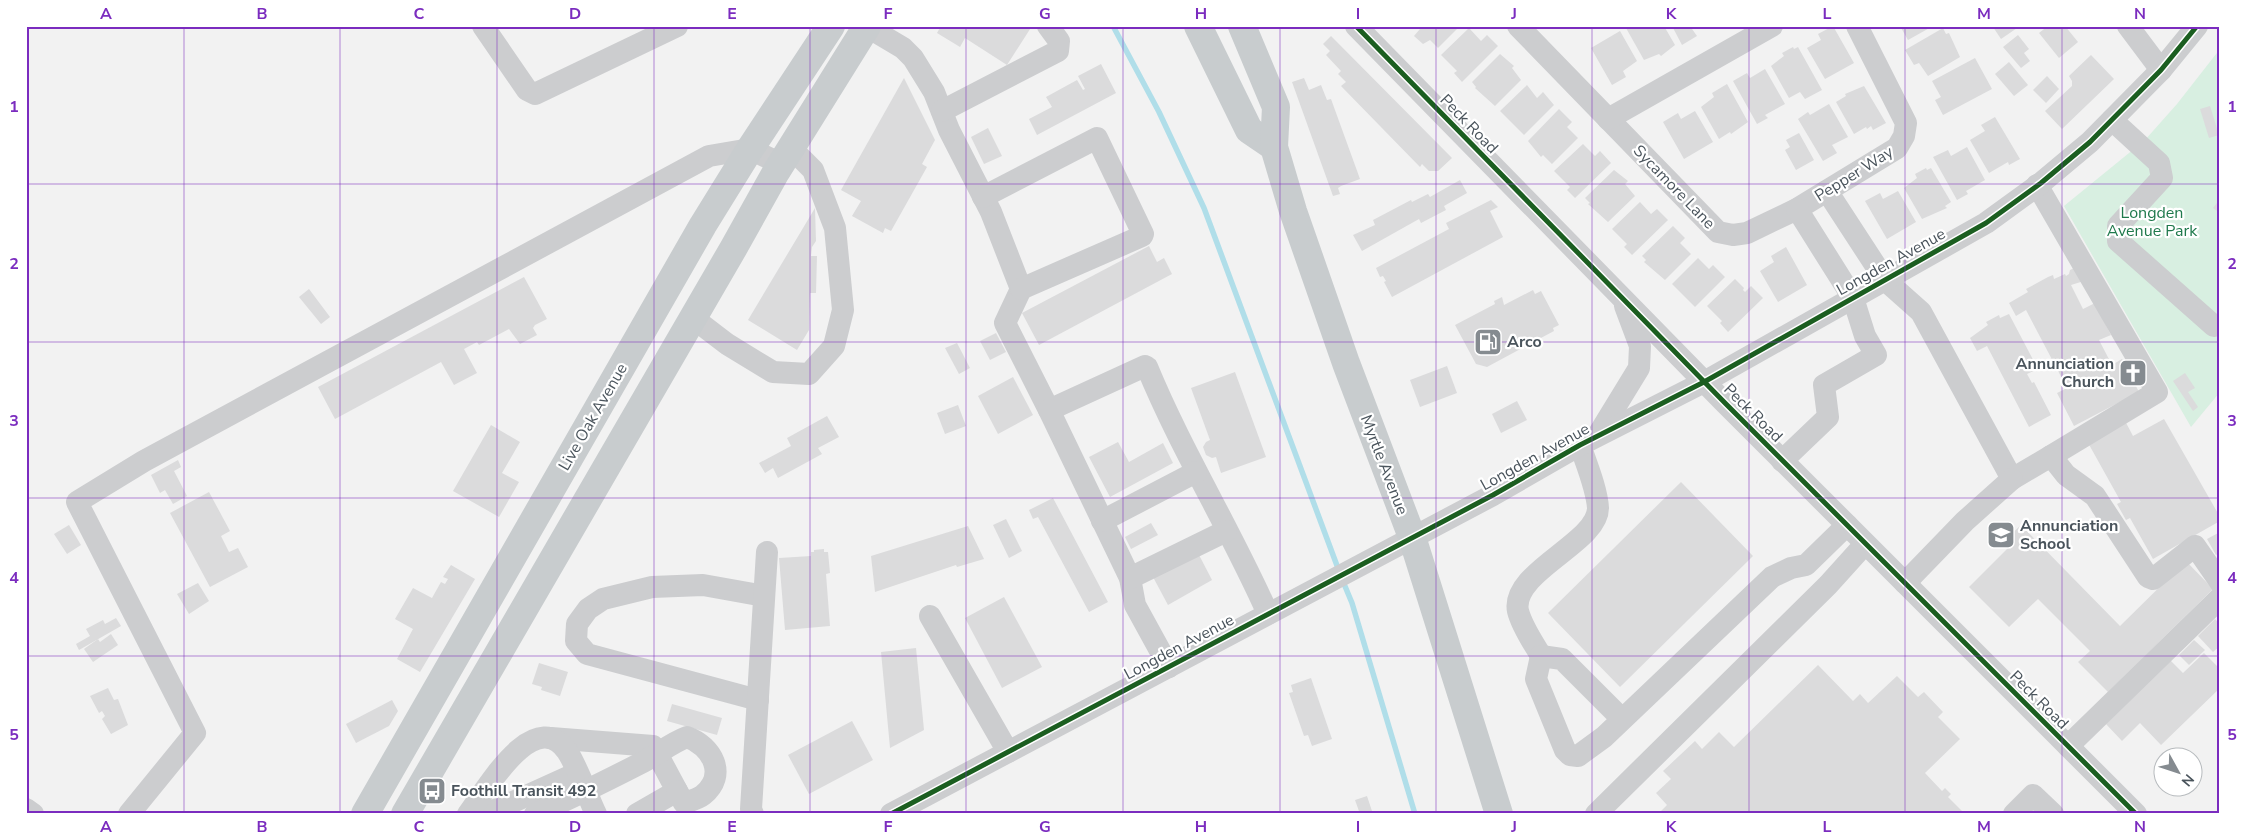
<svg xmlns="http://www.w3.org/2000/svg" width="2246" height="840" viewBox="0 0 2246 840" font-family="'Nunito Sans',sans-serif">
<rect width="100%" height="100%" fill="#f2f2f2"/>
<polygon fill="#d8efe1" points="2220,49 2220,392 2191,427 2064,206 2145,140 2177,104"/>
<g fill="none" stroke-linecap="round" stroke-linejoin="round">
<g stroke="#b0dee9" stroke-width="5.5">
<polyline points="1113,26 1159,112 1204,208 1339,571"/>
<polyline points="1342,579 1352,603 1415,814"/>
</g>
</g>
<g fill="#dbdbdc">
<polygon points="941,26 1032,26 1007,65 965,38 960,47 937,33"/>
<polygon points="1417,26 1460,26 1438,48 1430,40 1423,44 1414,36 1420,29"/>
<polygon points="1628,26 1664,26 1675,45 1661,56 1659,54 1644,60 1626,28"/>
<polygon points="1672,26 1696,26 1692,29 1697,36 1682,45"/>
<polygon points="1833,26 1854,63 1825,79 1807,48 1821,40 1818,34"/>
<polygon points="1900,26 1933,26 1908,40"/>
<polygon points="1995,26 2020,26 2001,39 1993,27"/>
<polygon points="2048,26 2065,26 2078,42 2059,58 2039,33"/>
<polygon points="1469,28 1481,41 1487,35 1498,46 1462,82 1454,73 1457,71 1441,55"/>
<polygon points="1943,28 1946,34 1949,33 1960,57 1928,76 1919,63 1914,65 1905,50"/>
<polygon points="1620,31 1637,61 1623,71 1626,77 1612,85 1591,48"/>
<polygon points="2018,35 2029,49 2024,53 2030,61 2021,68 2003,47"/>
<polygon points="1331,36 1452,158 1438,171 1429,171 1422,164 1420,167 1341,86 1346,82 1338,74 1341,71 1326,55 1330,51 1323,44"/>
<polygon points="1793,47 1794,49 1798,47 1822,90 1805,99 1800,92 1789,98 1771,66 1784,56 1782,53"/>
<polygon points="1500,54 1514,66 1512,68 1521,80 1495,106 1475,88 1476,87 1472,82"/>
<polygon points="2091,55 2114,79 2062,129 2045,111 2072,86 2072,81 2069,76"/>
<polygon points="1975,58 1992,89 1943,115 1935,100 1941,97 1932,81"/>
<polygon points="2009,62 2028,85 2014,96 1995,74"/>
<polygon points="1101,64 1116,93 1037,135 1029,119 1052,107 1046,97 1077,80 1083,90 1085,89 1078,76"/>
<polygon points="1765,69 1785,104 1765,115 1768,118 1757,124 1733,81 1747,73 1750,78"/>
<polygon points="2047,76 2059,89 2046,103 2033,90"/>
<polygon points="904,78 935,140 922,164 927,167 891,231 885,228 883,233 852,216 861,201 841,190"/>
<polygon points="1304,78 1309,90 1321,85 1327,100 1331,99 1360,179 1341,186 1338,188 1340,194 1333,196 1292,82"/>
<polygon points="1727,84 1748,122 1731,134 1730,132 1719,139 1701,107 1714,97 1712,93"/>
<polygon points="1527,85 1537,98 1543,92 1554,105 1524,135 1500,111"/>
<polygon points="1864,86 1886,123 1873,130 1871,126 1867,129 1866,127 1854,134 1836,102 1846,96 1845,94"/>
<polygon points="1829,104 1848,137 1832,145 1837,153 1823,161 1798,119 1808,112 1810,115"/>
<polygon points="2210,106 2219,135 2209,138 2200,109"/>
<polygon points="1559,109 1572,122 1567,127 1578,138 1552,164 1543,155 1541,157 1528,141"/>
<polygon points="1695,111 1713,142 1684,159 1663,122 1678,113 1681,119"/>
<polygon points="1995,117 2020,159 2009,165 2008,162 1989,173 1970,140 1985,131 1981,125"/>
<polygon points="988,128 1002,156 984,164 971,137"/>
<polygon points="1799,133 1814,160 1796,170 1785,150 1790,147 1786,140"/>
<polygon points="1583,144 1595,156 1600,151 1611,163 1575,198 1567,190 1570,187 1554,171"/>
<polygon points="1967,147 1985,180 1966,191 1968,194 1957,200 1933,157 1948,150 1951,156"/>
<polygon points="1926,168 1927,170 1931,168 1951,202 1945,206 1947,208 1922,219 1904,188 1917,178 1915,174"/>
<polygon points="1614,170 1628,181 1625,184 1635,196 1608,222 1588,204 1590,203 1585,198"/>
<polygon points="1460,180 1467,193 1444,206 1446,210 1421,223 1419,219 1362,251 1353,235 1375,225 1373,220 1411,200 1412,202 1428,194 1430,197"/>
<polygon points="1898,191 1916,222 1887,239 1865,201 1880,193 1883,199"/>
<polygon points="2220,199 2220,213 2213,208"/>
<polygon points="1491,200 1498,207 1490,211 1503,237 1392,297 1384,282 1386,281 1383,276 1380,277 1376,268 1449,229 1446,223"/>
<polygon points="1640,202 1651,214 1657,209 1668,220 1632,255 1624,247 1627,244 1612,229"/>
<polygon points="815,208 816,241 812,247 811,256 817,256 816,293 810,293 809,330 797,350 748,320"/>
<polygon points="1673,226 1685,238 1680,243 1691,254 1665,280 1644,262 1646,260 1642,256"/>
<polygon points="1149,246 1157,262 1164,258 1172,274 1039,345 1022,313"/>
<polygon points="1786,247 1807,285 1778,302 1760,271 1774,262 1771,256"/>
<polygon points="1698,258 1709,269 1713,265 1725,277 1695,307 1672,284"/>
<polygon points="2076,267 2084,281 2071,285 2083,309 2095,303 2111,335 2099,340 2112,365 2122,359 2139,392 2074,426 2057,393 2067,388 2026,310 2016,316 2009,303 2028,292 2026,289 2048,277 2053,275 2054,279 2065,274 2066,276 2069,274 2070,270"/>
<polygon points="524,277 547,319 535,325 533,328 537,335 520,344 509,329 479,345 477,342 464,349 477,373 454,385 441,362 335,419 318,387"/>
<polygon points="1735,279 1744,288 1743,290 1745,292 1751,286 1763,298 1728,332 1720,323 1722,321 1707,306"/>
<polygon points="309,289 330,317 321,324 299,297"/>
<polygon points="1533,290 1535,294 1541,291 1559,325 1553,328 1554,331 1487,367 1476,364 1455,325 1495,304 1494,301 1502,297 1504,305"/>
<polygon points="2009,314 2038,369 2027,374 2032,383 2034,382 2051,415 2029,427 1987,346 1977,351 1970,338 1988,325 1986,322 1999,315 2000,318"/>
<polygon points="996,333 1006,352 990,360 980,341"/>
<polygon points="957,343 970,368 959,374 945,348"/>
<polygon points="1447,366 1457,393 1420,407 1410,380"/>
<polygon points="1235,372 1266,457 1221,473 1216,457 1212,458 1206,455 1203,447 1206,442 1210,440 1191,388"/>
<polygon points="2185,373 2195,388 2188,392 2198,407 2193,411 2173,381"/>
<polygon points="1013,377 1033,415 998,434 978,396"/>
<polygon points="1517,401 1527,420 1501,433 1492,414"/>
<polygon points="958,405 966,426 945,434 937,413"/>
<polygon points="827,416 839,437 818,448 822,454 778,478 773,468 765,473 759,463 791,446 787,438"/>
<polygon points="2124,419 2133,436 2164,419 2220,517 2220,521 2153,559 2130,518 2126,520 2117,504 2121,502 2087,441"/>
<polygon points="491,425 520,442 502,473 519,482 499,517 453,491"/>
<polygon points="1118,442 1129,462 1163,443 1173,463 1110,497 1089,457"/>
<polygon points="178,460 181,467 174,471 187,496 173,504 165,490 160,493 151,475"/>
<polygon points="1681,482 1753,556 1620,687 1548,613"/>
<polygon points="209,492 230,531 221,536 229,552 238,548 248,567 210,587 170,513"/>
<polygon points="1053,498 1108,602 1089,612 1038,517 1033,519 1029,510"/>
<polygon points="1006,519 1022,551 1009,558 993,525"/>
<polygon points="1151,523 1158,535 1131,549 1125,537"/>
<polygon points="69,525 81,545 67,554 54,534"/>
<polygon points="2021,525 2120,626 2186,561 2213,589 2108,692 2078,662 2090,651 2038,599 2009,627 1969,587 2010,546 2005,540"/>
<polygon points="968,526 984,559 957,567 956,565 875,592 871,556"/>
<polygon points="2220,532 2220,553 2216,555 2207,539"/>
<polygon points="824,549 824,552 828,552 830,573 826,574 830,626 785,630 779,558 811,556 811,552 814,552 814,550"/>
<polygon points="1198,553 1212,580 1168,605 1153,577"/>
<polygon points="451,565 475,579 420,672 397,659 413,629 395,619 413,588 432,598 441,582 445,584 448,579 443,577"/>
<polygon points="198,583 209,601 189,614 177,594"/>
<polygon points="1004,597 1042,667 1002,688 965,618"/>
<polygon points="116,618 121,626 79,650 76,644 90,636 86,629 103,620 105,624"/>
<polygon points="2215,619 2220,624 2220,646 2213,652 2198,636"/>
<polygon points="111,634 118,645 93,662 84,649 98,639 100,642"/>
<polygon points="2194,640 2205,650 2189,665 2179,655"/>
<polygon points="916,648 924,730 890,748 881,652"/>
<polygon points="2204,653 2220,669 2220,688 2161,745 2140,723 2122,741 2106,724 2170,660 2183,673"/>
<polygon points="539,663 568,672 560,696 541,690 542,687 532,684"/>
<polygon points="1818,665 1853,701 1860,694 1868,703 1897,676 1918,697 1924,692 1943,712 1938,717 1960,739 1925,773 1942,791 1945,788 1951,794 1948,797 1965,814 1658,814 1667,805 1656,793 1671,779 1663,771 1695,741 1702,749 1719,732 1734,747"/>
<polygon points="1311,678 1332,739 1312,746 1308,735 1304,736 1289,693 1293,692 1291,685"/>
<polygon points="108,688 114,700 118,699 128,725 111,734 102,719 105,716 102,711 99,713 90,696"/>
<polygon points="392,700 398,711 389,726 356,743 346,724"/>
<polygon points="672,704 722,718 717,735 667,721"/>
<polygon points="852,721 873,760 809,794 788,755"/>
<polygon points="1367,796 1373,814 1360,814 1355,800"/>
</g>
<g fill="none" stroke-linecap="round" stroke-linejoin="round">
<g stroke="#cccdcf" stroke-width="22">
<polyline points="483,26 527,90 535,94 677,26"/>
<path d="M866,26L903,48L913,58L934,92L949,130L991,212L1021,289L1005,323L1049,410L1145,366L1147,367C1182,452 1231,530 1268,614"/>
<polyline points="1356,26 1726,404 2136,814"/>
<polyline points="1518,26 1718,232 1733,235 1747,233 1797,209 1897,148 1904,136 1906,123 1857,26"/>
<polyline points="2128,26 2161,70"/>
<polyline points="942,111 1058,51 1059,41 1048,26"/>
<polyline points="1608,119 1772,26"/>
<polyline points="2112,120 2159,163 2162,178 2118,226 2118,241 2214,326"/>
<polyline points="2037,185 2157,392 2051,456"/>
<polyline points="1827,191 1885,280 1921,312 2012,479 2051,456 2066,475 2095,496 2148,577 2153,579 2195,546 2220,582"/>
<polyline points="983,197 1097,138 1143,234 1142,236 1021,289"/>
<polyline points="693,318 727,344 773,372 809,374 834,346 843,310 835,228 813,170 791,148"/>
<polyline points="1049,410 1130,578 1135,605 1169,667"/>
<polyline points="1598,435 1639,368 1640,346 1625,306"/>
<polyline points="1782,461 1828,417 1824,385 1876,355 1865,336 1853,298 1797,209"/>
<polyline points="1102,521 1196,472"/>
<polyline points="1130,578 1226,531"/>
<polyline points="1905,583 1965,521 2012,479"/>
<polyline points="930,616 1008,752"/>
<path d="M1541,656C1533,642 1522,627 1518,611C1510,572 1598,543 1598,508C1597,489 1586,463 1580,445"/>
<polyline points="758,700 587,654 576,641 577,624 588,609 603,599 652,587 703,585 764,596"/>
<polyline points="1622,719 1562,659 1541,656 1536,679 1565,750 1570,755 1578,756 1604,737 1772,577 1791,568 1806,565 1847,525"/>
<polyline points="551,738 653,746 677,791 637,814"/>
<polyline points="2068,746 2220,598"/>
<polyline points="26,809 33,814"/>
<polyline points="493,811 577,773"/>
<polyline points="129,814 195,733 77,502 144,461 709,156 750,149 781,164"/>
<path d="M468,814C486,790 534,705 567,751C578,768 587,795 596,814"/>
<path d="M535,814C572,798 608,780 643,762C658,754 671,743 687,737C712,746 728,775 703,795C698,799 690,801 684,803L677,791"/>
<polyline points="753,814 751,809 767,552"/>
<polyline points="891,814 1493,495 1580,445 1704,382 1986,223 2041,183 2090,142 2161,70 2197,26"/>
<polyline points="1596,814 1828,585 1865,544"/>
<polyline points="2014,814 2033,795 2053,814"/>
</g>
<g stroke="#c8ccce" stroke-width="28">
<polyline points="1198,26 1249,130 1274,147"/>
<polyline points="1242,26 1276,107 1274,147 1293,211 1346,363 1412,537 1499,814"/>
<polyline points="365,814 703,225 750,149 831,26"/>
<polyline points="405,814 733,249 776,172 867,26"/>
</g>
<defs>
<g id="cycleway">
<polyline points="1356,26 1726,404 2136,814"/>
<polyline points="891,814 1493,495 1580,445 1704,382 1986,223 2041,183 2090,142 2161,70 2197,26"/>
</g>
</defs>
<use href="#cycleway" stroke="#fff" stroke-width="8"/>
<use href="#cycleway" stroke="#1b5e20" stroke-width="5"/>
</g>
<path fill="none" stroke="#7b2cbf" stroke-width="1" stroke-opacity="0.55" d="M184,26V814M340,26V814M497,26V814M654,26V814M810,26V814M966,26V814M1123,26V814M1280,26V814M1436,26V814M1592,26V814M1749,26V814M1905,26V814M2062,26V814M26,184H2220M26,342H2220M26,498H2220M26,656H2220"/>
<defs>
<symbol id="fuel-square" viewBox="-11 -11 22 22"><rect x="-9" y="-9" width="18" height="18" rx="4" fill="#858b90" stroke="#fff"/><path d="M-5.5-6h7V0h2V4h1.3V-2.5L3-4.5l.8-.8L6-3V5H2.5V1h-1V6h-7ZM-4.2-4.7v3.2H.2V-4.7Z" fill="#fff"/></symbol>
<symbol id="church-square" viewBox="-11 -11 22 22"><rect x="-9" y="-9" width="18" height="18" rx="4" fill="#858b90" stroke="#fff"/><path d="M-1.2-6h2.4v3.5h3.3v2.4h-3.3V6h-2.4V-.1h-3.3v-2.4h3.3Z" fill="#fff"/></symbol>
<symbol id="school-square" viewBox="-11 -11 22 22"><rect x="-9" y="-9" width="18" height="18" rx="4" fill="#858b90" stroke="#fff"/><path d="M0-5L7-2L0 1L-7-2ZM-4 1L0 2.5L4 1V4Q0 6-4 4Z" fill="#fff"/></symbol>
<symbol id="bus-square" viewBox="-11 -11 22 22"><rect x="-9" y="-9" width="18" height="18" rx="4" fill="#858b90" stroke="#fff"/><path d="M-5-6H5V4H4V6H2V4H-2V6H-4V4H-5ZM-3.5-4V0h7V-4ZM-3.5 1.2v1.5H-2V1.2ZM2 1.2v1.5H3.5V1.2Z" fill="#fff"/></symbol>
</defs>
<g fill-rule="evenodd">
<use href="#fuel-square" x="1472" y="326" width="32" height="32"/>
<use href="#church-square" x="2117" y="357" width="32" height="32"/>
<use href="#school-square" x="1985" y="519" width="32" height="32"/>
<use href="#bus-square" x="416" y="775" width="32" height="32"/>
</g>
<g text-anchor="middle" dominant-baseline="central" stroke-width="4.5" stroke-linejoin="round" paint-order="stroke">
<g font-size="16" fill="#4a545c" stroke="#fff">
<text transform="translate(1469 124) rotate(46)">Peck Road</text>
<text transform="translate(1854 174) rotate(-32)">Pepper Way</text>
<text transform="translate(1674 187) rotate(46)">Sycamore Lane</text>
<text transform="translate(1891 262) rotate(-29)">Longden Avenue</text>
<text transform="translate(1753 413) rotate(45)">Peck Road</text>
<text transform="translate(593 417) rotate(-60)">Live Oak Avenue</text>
<text transform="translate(1535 457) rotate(-29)">Longden Avenue</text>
<text transform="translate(1384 465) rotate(69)">Myrtle Avenue</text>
<text transform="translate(1179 647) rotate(-28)">Longden Avenue</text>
<text transform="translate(2039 700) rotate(45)">Peck Road</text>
</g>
<g font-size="16" fill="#1f794c" stroke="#fff">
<text x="2152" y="213">Longden<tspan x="2152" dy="18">Avenue Park</tspan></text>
</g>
<g font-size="16" font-weight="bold" fill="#4a545c" stroke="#fff" text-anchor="start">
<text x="1507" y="342">Arco</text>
<text x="2114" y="364" text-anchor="end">Annunciation<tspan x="2114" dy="18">Church</tspan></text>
<text x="2020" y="526">Annunciation<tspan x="2020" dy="18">School</tspan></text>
<text x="451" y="791">Foothill Transit 492</text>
</g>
</g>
<rect width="2246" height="840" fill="none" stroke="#ffffff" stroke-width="55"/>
<g transform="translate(2178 772) rotate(130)"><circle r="24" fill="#ffffff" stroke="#b7bbbe"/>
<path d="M0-4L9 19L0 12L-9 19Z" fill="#858b90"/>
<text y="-8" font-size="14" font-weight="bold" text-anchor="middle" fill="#4a545c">N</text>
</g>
<rect x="28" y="28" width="2190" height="784" fill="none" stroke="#7b2cbf" stroke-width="2"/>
<g font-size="16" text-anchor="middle" font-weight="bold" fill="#7b2cbf">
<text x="106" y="19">A</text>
<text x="262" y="19">B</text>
<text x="419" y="19">C</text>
<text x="575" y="19">D</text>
<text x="732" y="19">E</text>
<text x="888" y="19">F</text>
<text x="1045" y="19">G</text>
<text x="1201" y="19">H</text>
<text x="1358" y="19">I</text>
<text x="1514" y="19">J</text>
<text x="1671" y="19">K</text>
<text x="1827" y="19">L</text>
<text x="1984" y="19">M</text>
<text x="2140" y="19">N</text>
<text x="14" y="112">1</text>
<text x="2232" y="112">1</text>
<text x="14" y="269">2</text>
<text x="2232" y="269">2</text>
<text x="14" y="426">3</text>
<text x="2232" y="426">3</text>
<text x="14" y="583">4</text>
<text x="2232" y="583">4</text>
<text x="14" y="740">5</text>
<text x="2232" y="740">5</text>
<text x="106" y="832">A</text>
<text x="262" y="832">B</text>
<text x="419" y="832">C</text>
<text x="575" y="832">D</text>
<text x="732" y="832">E</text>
<text x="888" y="832">F</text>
<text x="1045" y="832">G</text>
<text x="1201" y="832">H</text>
<text x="1358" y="832">I</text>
<text x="1514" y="832">J</text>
<text x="1671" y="832">K</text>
<text x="1827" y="832">L</text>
<text x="1984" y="832">M</text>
<text x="2140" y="832">N</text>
</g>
</svg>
